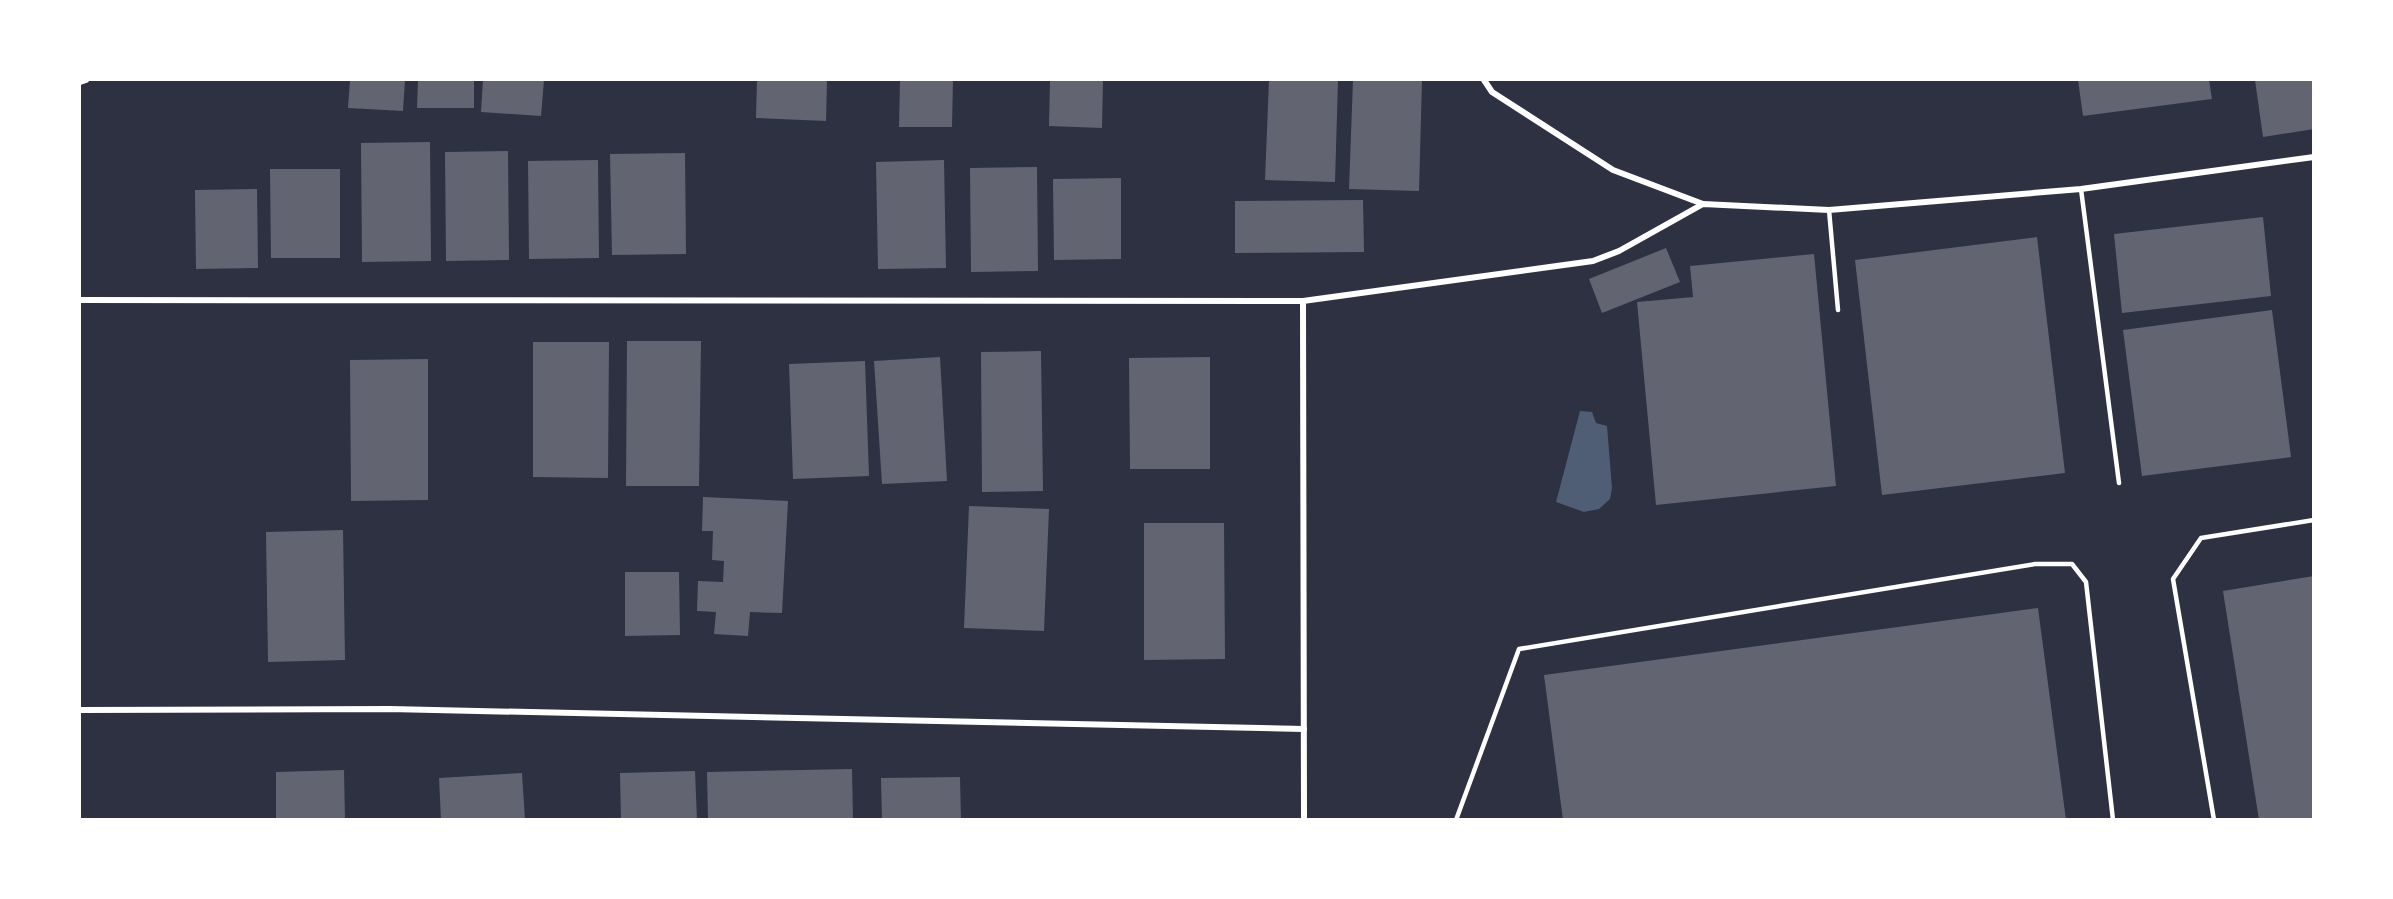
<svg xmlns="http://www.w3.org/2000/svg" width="2393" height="899" viewBox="0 0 2393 899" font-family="Mulish,sans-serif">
<rect width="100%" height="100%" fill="#2d3142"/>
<polygon fill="#4f5d75" points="1580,411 1592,412 1596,423 1607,426 1612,488 1610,499 1599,509 1584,512 1556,502"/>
<g fill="#626471">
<polygon points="350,80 405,80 403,111 348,108"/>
<polygon points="418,80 474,80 474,108 417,108"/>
<polygon points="483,80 544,80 541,116 481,112"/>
<polygon points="757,80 827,80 826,121 756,118"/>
<polygon points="900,80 953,80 952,127 899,127"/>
<polygon points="1050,80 1103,80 1102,128 1049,126"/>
<polygon points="1269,80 1338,80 1335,182 1265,180"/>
<polygon points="1353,80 1422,80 1419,191 1349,189"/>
<polygon points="2078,80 2209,80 2212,99 2083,116"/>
<polygon points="2255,80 2314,80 2314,129 2263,137"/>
<polygon points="430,142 431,261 362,262 361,143"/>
<polygon points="508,151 509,260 446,261 445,152"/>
<polygon points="685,153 686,254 612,255 610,154"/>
<polygon points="598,160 599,258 529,259 528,161"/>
<polygon points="944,160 946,268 878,269 876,162"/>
<polygon points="1037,167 1038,271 971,272 970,168"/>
<polygon points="270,169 340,169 340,258 271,258"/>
<polygon points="1121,178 1121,259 1054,260 1053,179"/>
<polygon points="257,189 258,268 196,269 195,190"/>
<polygon points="1363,200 1364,252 1235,253 1235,201"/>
<polygon points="2263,217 2271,296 2122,313 2114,234"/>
<polygon points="2037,237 2065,473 1882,495 1855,260"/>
<polygon points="1666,248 1680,282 1602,313 1589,279"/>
<polygon points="1814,254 1836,486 1656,505 1637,302 1693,297 1690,266"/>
<polygon points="2272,310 2291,457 2142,476 2123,330"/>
<polygon points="627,341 701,341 699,486 626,486"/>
<polygon points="533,342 609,342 608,478 533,477"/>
<polygon points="1041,351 1043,491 982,492 981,352"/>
<polygon points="940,357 947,481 882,484 874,361"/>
<polygon points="1210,357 1210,469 1130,469 1129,358"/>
<polygon points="428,359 428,500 351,501 350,360"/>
<polygon points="865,361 869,476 793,479 789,364"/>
<polygon points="703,497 788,501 782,613 750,612 748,636 714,634 716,612 697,611 698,581 723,582 724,561 712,560 713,531 702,531"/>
<polygon points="969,506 1049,509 1044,631 964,628"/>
<polygon points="1144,523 1224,523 1225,659 1144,660"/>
<polygon points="343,530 345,660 268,662 266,532"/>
<polygon points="625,572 679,572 680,635 625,636"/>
<polygon points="2314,576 2314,820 2259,820 2223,591"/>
<polygon points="2038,608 2066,820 1563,820 1544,675"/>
<polygon points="852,769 853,820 708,820 707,772"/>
<polygon points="344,770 345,820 276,820 276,772"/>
<polygon points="695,771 697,820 621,820 620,773"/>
<polygon points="522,773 525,820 441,820 439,778"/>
<polygon points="960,777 961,820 882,820 881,778"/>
</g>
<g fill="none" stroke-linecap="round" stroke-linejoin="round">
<g stroke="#fff" stroke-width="4.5">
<polyline points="2081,189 2119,483"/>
<polyline points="1829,210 1838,310"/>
<polyline points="1456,820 1519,649 2035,564 2072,564 2086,582 2113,820"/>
<polyline points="2214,820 2173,579 2201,538 2314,520"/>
</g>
<g stroke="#fff" stroke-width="6">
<polyline points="1484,80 1492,92 1613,170 1703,204"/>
<polyline points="80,82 86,80"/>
<polyline points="80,300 1303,301 1593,261 1619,251 1703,204 1829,210 2081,189 2314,157"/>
<polyline points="1303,301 1304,820"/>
<polyline points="80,710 390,709 1304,729"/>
</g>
</g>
<rect width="2393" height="899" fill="none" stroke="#ffffff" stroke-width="162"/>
</svg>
